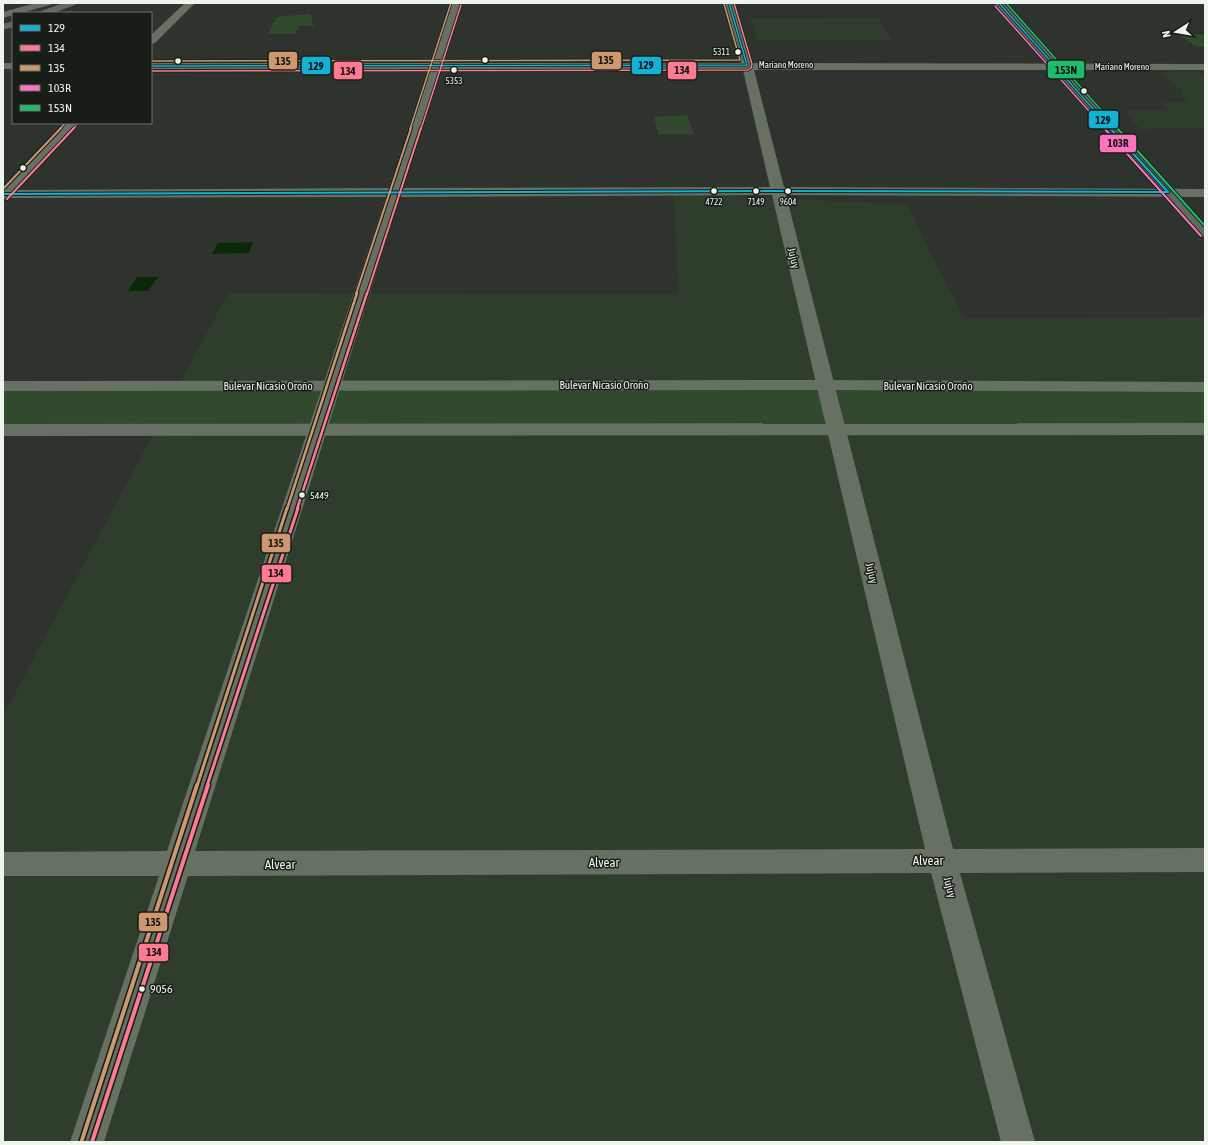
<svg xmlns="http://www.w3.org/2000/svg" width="1208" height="1145" viewBox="0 0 1208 1145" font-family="'Asap Condensed',sans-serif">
<rect width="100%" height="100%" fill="#2e342d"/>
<g fill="#2f3d2d">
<polygon points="878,18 892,40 757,40 750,19"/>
<polygon points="1198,71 1205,77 1205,128 1140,129 1124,111 1170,111 1161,103 1189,103 1180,93 1184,93 1160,72"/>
<polygon points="673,192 908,205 930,252 965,319 1205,317 1205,1142 3,1142 3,716 228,293 679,295"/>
</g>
<g fill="#314a2e">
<polygon points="309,14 313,17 311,21 314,26 299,26 295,34 268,34 276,17"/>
<polygon points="1179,35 1205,35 1205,47 1197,47"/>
<polygon points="687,115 694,134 658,134 654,117"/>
<polygon points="3,386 1205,387 1205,429 3,430"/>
</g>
<g fill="#082b05">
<polygon points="253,242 249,253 212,254 218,243"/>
<polygon points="137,277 158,277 148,291 128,291"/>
</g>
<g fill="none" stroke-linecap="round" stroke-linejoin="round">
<g fill="#667164" fill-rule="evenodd">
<polygon points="185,3 195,3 155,43 151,44 151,35"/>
<path d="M451,3H461L442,63H741L724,3H734L752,63L1205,64V70H754L784,187L1205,189V197L786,195L953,849L1205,848V872L960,873L1035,1142H1001L931,873L188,876L104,1142H70L159,876H3V852L167,851L386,197L9,198L3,200V188L65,123H78L16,190L389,188L429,70L151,69V63H431ZM440,70H743L770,187L403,188ZM772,195L925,849L195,851L400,197Z"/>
<rect x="3" y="63" width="10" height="6"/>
</g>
<g fill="#5e6b5d" fill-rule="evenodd">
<polygon points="63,3 77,3 75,5 53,13 39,13 41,11"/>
<polygon points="994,3 1004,3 1205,224 1205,237 1200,236"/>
<polygon points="13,21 13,27 3,30 3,24"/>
</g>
<g fill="#657163" fill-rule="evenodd">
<polygon points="36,3 52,3 50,5 21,13 13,13 13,15 3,18 3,12"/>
<polygon points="826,380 1205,382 1205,392 826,390 3,391 3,381"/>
<polygon points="1205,423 1205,435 3,436 3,424"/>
</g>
<defs>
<g id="bus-1-far1">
<polyline points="999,3 1111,129"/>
<polyline points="151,66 747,65 729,3"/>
</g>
<g id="bus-1">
<polyline points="1110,128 1168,192"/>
<polyline points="3,194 778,191 1168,192"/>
</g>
<g id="bus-2-far4">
<polyline points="151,71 748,70 751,68 752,64 734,3"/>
<polyline points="73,129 76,126"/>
<polyline points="421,129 461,5"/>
</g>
<g id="bus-2-far3">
<polyline points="7,199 74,128"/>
<polyline points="367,294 421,128"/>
</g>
<polyline id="bus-2-far2" points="297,509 367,293"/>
<polyline id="bus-2-far1" points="207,786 298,508"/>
<polyline id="bus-2" points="92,1142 208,785"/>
<g id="bus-3-far4">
<polyline points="151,61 740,60 724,4"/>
<polyline points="60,129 65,123"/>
<polyline points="410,129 451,3"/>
</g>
<g id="bus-3-far3">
<polyline points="3,189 61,128"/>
<polyline points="356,294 411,128"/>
</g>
<polyline id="bus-3-far2" points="287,509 357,293"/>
<polyline id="bus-3-far1" points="197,786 287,508"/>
<polyline id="bus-3" points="82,1140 197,785"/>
<polyline id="bus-4-far1" points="995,6 1105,129"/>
<polyline id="bus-4" points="1104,128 1201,236"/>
<polyline id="bus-5-far1" points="1006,3 1118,129"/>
<polyline id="bus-5" points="1117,128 1205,226"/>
</defs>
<use href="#bus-1-far1" stroke="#181d17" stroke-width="3"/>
<use href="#bus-1" stroke="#181d17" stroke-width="4"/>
<use href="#bus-2-far4" stroke="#181d17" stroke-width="3"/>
<use href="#bus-2-far3" stroke="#181d17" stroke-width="4"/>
<use href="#bus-2-far2" stroke="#181d17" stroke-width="5"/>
<use href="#bus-2-far1" stroke="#181d17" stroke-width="6"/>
<use href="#bus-2" stroke="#181d17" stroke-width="7"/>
<use href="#bus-3-far4" stroke="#181d17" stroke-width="3"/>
<use href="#bus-3-far3" stroke="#181d17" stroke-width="4"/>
<use href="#bus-3-far2" stroke="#181d17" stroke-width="5"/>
<use href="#bus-3-far1" stroke="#181d17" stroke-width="6"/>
<use href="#bus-3" stroke="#181d17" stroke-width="7"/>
<use href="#bus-4-far1" stroke="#181d17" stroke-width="3"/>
<use href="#bus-4" stroke="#181d17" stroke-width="4"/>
<use href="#bus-5-far1" stroke="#181d17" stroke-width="3"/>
<use href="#bus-5" stroke="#181d17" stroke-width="4"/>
<use href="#bus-1-far1" stroke="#13b2d5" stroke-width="1.5"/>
<use href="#bus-1" stroke="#13b2d5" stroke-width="2"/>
<use href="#bus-2-far4" stroke="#fe7a93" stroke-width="1.5"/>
<use href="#bus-2-far3" stroke="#fe7a93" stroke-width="2"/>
<use href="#bus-2-far2" stroke="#fe7a93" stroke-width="2.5"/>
<use href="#bus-2-far1" stroke="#fe7a93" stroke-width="3"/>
<use href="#bus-2" stroke="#fe7a93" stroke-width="4"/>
<use href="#bus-3-far4" stroke="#cd976f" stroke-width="1.5"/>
<use href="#bus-3-far3" stroke="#cd976f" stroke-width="2"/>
<use href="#bus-3-far2" stroke="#cd976f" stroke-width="2.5"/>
<use href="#bus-3-far1" stroke="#cd976f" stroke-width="3"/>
<use href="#bus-3" stroke="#cd976f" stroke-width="4"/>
<use href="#bus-4-far1" stroke="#fc73be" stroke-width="1.5"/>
<use href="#bus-4" stroke="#fc73be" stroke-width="2"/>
<use href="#bus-5-far1" stroke="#20bc6c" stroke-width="1.5"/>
<use href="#bus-5" stroke="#20bc6c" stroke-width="2"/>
</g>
<g fill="#eef5ed" stroke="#181d17" stroke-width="1.5">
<circle cx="738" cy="52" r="3.5"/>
<circle cx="485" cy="60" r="3.5"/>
<circle cx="178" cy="61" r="3.5"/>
<circle cx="454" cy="70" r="3.5"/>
<circle cx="1084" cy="91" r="3.5"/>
<circle cx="23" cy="168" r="3.5"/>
<circle cx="714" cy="191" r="3.5"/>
<circle cx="756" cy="191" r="3.5"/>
<circle cx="788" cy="191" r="3.5"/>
<circle cx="302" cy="495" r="3.5"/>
<circle cx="142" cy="989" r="3.5"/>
</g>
<g text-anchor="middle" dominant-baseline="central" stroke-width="3" stroke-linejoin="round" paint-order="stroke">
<g font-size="9" fill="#eef5ed" stroke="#181d17">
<text x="730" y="52" text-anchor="end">5311</text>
<text x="454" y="81">5353</text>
<text x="714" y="202">4722</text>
<text x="756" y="202">7149</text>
<text x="788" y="202">9604</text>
</g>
<g font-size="9" fill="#eef5ed" stroke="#181d17">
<text x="786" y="65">Mariano Moreno</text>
<text x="1122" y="67">Mariano Moreno</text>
</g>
<g font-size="10" fill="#eef5ed" stroke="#181d17" text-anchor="start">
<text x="310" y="495">5449</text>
</g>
<g font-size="11" fill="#eef5ed" stroke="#181d17">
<text transform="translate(794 258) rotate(76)">Jujuy</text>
<text x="604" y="385">Bulevar Nicasio Oroño</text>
<text x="268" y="386">Bulevar Nicasio Oroño</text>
<text x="928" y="386">Bulevar Nicasio Oroño</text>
<text transform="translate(872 573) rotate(76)">Jujuy</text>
<text transform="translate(950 887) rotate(75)">Jujuy</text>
</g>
<g font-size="12" fill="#eef5ed" stroke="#181d17" text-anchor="start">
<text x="150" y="989">9056</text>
</g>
<g font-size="13" fill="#eef5ed" stroke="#181d17">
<text x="928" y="860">Alvear</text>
<text x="604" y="862">Alvear</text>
<text x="280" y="864">Alvear</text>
</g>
</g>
<g stroke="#181d17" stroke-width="1.5">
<rect x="591" y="51" width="31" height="19" rx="4" fill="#cd976f"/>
<rect x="268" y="51" width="30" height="19" rx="4" fill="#cd976f"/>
<rect x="631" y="56" width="31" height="19" rx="4" fill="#13b2d5"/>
<rect x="301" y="56" width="30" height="19" rx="4" fill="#13b2d5"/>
<rect x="1047" y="60" width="38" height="19" rx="4" fill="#20bc6c"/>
<rect x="667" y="61" width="30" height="19" rx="4" fill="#fe7a93"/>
<rect x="333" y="61" width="30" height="19" rx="4" fill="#fe7a93"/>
<rect x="1088" y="110" width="31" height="19" rx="4" fill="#13b2d5"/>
<rect x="1099" y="134" width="38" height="19" rx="4" fill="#fc73be"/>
<rect x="261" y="533" width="30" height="20" rx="4" fill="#cd976f"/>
<rect x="261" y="564" width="31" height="19" rx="4" fill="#fe7a93"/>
<rect x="138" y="912" width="30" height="20" rx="4" fill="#cd976f"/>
<rect x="138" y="943" width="31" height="19" rx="4" fill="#fe7a93"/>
</g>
<g font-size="11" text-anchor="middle" font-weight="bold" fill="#111">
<text x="606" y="64">135</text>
<text x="283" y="65">135</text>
<text x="646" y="69">129</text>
<text x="316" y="70">129</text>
<text x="1066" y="74">153N</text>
<text x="682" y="74">134</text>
<text x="348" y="75">134</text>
<text x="1103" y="124">129</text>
<text x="1118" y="147">103R</text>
<text x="276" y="547">135</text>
<text x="276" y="577">134</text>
<text x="153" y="926">135</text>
<text x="154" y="956">134</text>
</g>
<rect width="1208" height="1145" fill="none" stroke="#eef5ed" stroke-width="8"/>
<rect x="12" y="12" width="140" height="112" fill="#181d17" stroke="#6e736d"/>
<rect x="20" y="25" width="20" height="6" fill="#13b2d5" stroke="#6e736d"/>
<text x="48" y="32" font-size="12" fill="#eef5ed">129</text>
<rect x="20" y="45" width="20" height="6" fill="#fe7a93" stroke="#6e736d"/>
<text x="48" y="52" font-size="12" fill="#eef5ed">134</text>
<rect x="20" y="65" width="20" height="6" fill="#cd976f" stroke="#6e736d"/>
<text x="48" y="72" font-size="12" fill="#eef5ed">135</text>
<rect x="20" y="85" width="20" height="6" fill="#fc73be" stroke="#6e736d"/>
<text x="48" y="92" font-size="12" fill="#eef5ed">103R</text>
<rect x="20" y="105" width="20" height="6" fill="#20bc6c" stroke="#6e736d"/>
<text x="48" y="112" font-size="12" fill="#eef5ed">153N</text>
<g transform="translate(1176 32) rotate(258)" stroke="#181d17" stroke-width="3" paint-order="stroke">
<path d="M0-3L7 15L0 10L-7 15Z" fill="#eef5ed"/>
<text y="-6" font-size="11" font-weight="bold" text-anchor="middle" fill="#eef5ed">N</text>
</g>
</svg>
